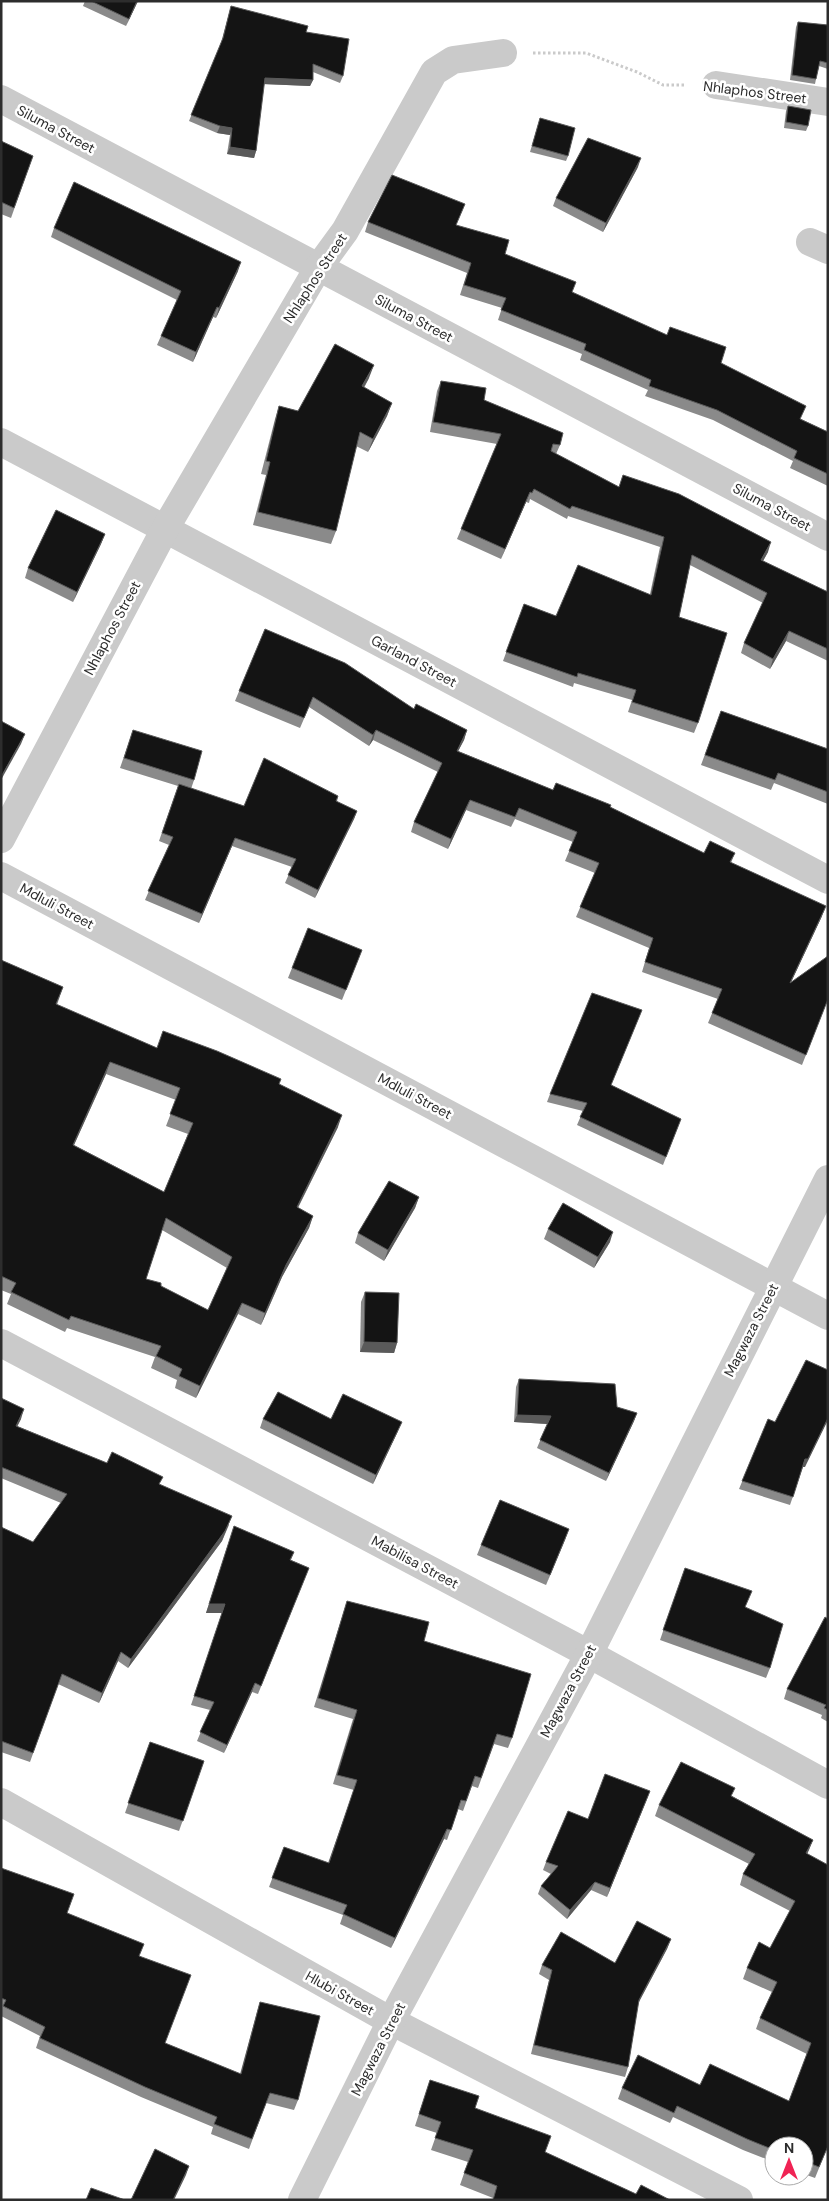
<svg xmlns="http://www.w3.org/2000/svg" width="829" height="2201" viewBox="0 0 829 2201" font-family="'DM Sans',sans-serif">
<rect width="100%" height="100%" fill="#fff"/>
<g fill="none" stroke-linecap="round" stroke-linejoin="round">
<polyline stroke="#cacaca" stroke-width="3" stroke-dasharray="2.5 2.5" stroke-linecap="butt" points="533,53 586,53 637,72 663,85 686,85"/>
<g stroke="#cacaca" stroke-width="28">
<polyline points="716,85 828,102"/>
<polyline points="1,99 828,537"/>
<polyline points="810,242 828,250"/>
<polyline points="1,442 828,880"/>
<polyline points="1,839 165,529 318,268 345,231 434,72 453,60 503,53"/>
<polyline points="1,876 828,1316"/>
<polyline points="1,1343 589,1654 828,1785"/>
<polyline points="1,1802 391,2021 739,2200"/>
<polyline points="302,2200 391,2021 589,1654 828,1179"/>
</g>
</g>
<g fill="#8a8a8a" fill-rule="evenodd">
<polygon points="85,1 138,1 126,26 83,6"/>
<polygon points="231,6 306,32 343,76 340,83 313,72 313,80 310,86 264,84 256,151 254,158 227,154 230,135 217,133 189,121 221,43"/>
<polygon points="798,22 828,25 828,69 819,66 816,79 815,84 790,80 796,27"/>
<polygon points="788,106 808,126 806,131 784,128 786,111"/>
<polygon points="540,118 568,156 566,161 530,152"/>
<polygon points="1,141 33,156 11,218 1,214"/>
<polygon points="638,167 603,232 553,206 556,198"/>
<polygon points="368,222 456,225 572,293 721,363 801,419 828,432 828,486 790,468 793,461 713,420 645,396 648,390 580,360 582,354 498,320 502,308 460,295 467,273 365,232"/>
<polygon points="54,228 238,271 216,318 213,317 193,362 157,345 177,300 51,237"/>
<polygon points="369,378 364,388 392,403 387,416 368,452 356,446 336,531 331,544 253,525 266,475 261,474 275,419 279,406 298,411"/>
<polygon points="441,381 484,400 560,445 556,454 619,487 768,552 763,561 828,592 828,661 786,641 770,669 741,653 744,643 763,603 690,565 679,617 698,723 694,733 628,712 632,700 574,683 573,687 503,661 524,604 556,616 650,594 660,547 568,516 567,519 530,499 529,503 526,502 501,559 457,539 497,444 430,432 437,391"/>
<polygon points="105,534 101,544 73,602 25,578 28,568"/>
<polygon points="265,629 414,709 467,730 464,740 458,751 553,790 610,807 704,853 735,853 731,863 822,916 791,982 828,999 802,1065 708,1023 718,999 642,972 649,948 576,917 595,873 565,861 573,842 515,819 511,827 466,810 448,849 411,832 414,822 438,772 373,740 369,746 309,707 300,728 235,701"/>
<polygon points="721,711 828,749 828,804 774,783 771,790 701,765"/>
<polygon points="133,730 194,780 191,789 244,806 338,796 337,802 357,811 354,819 315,898 285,883 292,867 232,846 199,923 145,900 169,845 159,841 178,786 120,768"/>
<polygon points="362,950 342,1000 288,978 292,968"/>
<path d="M1,960L63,987L57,1005L157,1048L279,1084L338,1127L298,1208L313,1216L309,1228L282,1277L261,1325L238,1314L196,1398L175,1388L177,1380L151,1368L155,1357L67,1328L65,1332L7,1304L11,1294L1,1290ZM106,1074L176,1100L166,1126L188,1134L164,1192L74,1145ZM162,1230L227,1268L208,1310L146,1279Z"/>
<polygon points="642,1010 611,1085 681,1119 663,1165 577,1125 583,1111 547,1102 550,1094"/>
<polygon points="419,1197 415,1208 384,1261 355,1243 358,1233"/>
<polygon points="548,1229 610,1242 594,1268 544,1239"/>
<polygon points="365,1292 397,1343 394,1353 360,1352 361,1302"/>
<polygon points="519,1379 637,1413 634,1421 606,1481 537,1448 547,1424 514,1422 516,1387"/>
<polygon points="1,1398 21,1419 17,1426 160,1485 229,1525 222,1541 128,1668 118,1661 99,1703 58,1684 30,1762 1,1752 1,1527 33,1542 61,1503 1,1478"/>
<polygon points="263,1419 331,1419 398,1431 373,1484 260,1428"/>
<polygon points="768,1419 805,1467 803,1467 790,1505 739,1489"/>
<polygon points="234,1526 294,1552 291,1560 309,1568 258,1694 252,1692 224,1753 197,1741 210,1710 191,1705 222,1613 206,1613"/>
<polygon points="569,1529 546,1585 477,1555 481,1545"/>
<polygon points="685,1568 746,1607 770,1668 766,1678 660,1640"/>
<polygon points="347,1601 424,1641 512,1738 508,1748 494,1744 478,1788 472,1786 463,1811 458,1809 447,1840 444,1839 391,1948 340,1924 343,1915 269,1887 284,1847 328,1863 354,1790 333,1784 353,1719 314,1707"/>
<polygon points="828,1619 828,1722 821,1718 822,1715 784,1699 787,1689"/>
<polygon points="150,1742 204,1761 179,1831 125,1813"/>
<polygon points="650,1791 607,1897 591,1890 567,1919 538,1894 541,1886 551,1874 543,1870 546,1862 588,1819"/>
<polygon points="732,1796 813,1840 807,1854 828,2146 815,2178 804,2174 804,2146 774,2146 774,2162 743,2150 673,2117 670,2123 618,2099 622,2088 700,2085 789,2101 807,2054 756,2029 760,2018 772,1992 743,1979 747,1968 770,1948 790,1911 740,1885 743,1874 749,1864 655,1816 659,1805"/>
<polygon points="1,1868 68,1913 139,1956 165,2043 240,2074 257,2012 260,2002 298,2100 294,2110 266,2103 249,2149 211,2134 213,2127 141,2097 36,2048 40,2036 1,2016 2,2010 1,2010"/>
<polygon points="671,1939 667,1949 638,2004 628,2067 625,2077 531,2054 549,1980 539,1974 542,1965 615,1963"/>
<polygon points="430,2080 545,2152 636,2194 670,2200 492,2200 493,2198 460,2185 468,2162 431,2150 437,2133 415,2126"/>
</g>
<g fill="#5a5a5a">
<polygon points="137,1 138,1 126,26 129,19"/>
<polygon points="265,78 313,80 310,86 262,84"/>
<polygon points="220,126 232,128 230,135 217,133"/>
<polygon points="230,147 256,151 254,158 227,154"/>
<polygon points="641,158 638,167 603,232 606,223"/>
<polygon points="241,262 238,271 216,318 219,308"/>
<polygon points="217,307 213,317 193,362 196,352"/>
<polygon points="374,365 369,378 357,399 362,386"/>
<polygon points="392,403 387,416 368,452 373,439"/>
<polygon points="530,492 526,502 501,559 505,549"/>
<polygon points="105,534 101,544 73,602 77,592"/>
<polygon points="771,542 768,552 758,570 761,560"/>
<polygon points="789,631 786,641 770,669 773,659"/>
<polygon points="376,730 373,740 369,746 373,735"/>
<polygon points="467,730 464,740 453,761 457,751"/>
<polygon points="25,734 21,744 1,780 1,777"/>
<polygon points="470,800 466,810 448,849 451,839"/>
<polygon points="357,811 354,819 315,898 318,890"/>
<polygon points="235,838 232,846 199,923 202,914"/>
<polygon points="826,906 822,916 786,993 790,983"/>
<polygon points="110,1062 106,1074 69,1156 73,1145"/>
<polygon points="342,1115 338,1127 292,1219 297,1207"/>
<polygon points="419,1197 415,1208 384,1261 388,1250"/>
<polygon points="313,1216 309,1228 282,1277 261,1325 265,1313 286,1265"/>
<polygon points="613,1232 610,1242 594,1268 598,1257"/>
<polygon points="242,1303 238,1314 196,1398 200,1386"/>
<polygon points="364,1342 397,1343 394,1353 360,1352"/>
<polygon points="24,1409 21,1419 13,1435 16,1426"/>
<polygon points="637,1413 634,1421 606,1481 609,1473"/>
<polygon points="517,1415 551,1416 548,1424 514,1422"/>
<polygon points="828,1418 828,1420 805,1467 802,1467 805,1459"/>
<polygon points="402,1422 398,1431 373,1484 376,1475"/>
<polygon points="232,1516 222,1541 128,1668 131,1659"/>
<polygon points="569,1529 565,1540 546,1585 550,1575"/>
<polygon points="209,1604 225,1604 222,1613 206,1613"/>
<polygon points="121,1652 118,1661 99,1703 102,1693"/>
<polygon points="255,1683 252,1692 224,1753 227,1745"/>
<polygon points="650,1791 647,1799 607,1897 610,1888"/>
<polygon points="447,1829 444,1839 391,1948 395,1938"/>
<polygon points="813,1840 809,1850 802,1864 806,1853"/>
<polygon points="595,1882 591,1890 567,1919 570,1910"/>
<polygon points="671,1939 667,1949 635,2009 639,2000"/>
<polygon points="189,2166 186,2175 174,2200 173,2200"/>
</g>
<g fill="#141414" stroke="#5a5a5a" fill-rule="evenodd">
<polygon points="91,1 137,1 129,19"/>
<polygon points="231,6 308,26 306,32 349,39 343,76 313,64 313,80 265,78 256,151 230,147 232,128 220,126 191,115 223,38"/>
<polygon points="798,22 828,25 828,63 820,61 816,79 792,75"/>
<polygon points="788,106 811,110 808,126 786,122"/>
<polygon points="540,118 575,128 568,156 532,146"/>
<polygon points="588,138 641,158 606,223 556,198"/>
<polygon points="1,141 33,156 14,208 1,202"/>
<polygon points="392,175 465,204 456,225 509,240 505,254 576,282 572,292 667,335 670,327 726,347 721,363 806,406 800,419 828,432 828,474 794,458 797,451 717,410 649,386 651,380 584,350 586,344 501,310 506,298 464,285 471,263 368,222"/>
<polygon points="74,182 241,262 219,308 217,307 196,352 161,336 181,291 54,228"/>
<polygon points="335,344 374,365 362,386 392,403 373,439 360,432 336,531 258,512 270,462 266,461 279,406 298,411"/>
<polygon points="441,381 486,388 484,400 563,433 560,445 553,444 551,451 619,487 623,475 679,494 771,542 761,560 828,592 828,649 789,631 773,659 744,643 767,593 692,555 679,617 727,633 698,723 632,702 636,690 578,673 577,677 506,652 524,604 556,616 578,565 651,595 664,537 572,506 570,509 534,489 532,493 530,492 505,549 461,529 501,434 433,422"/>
<polygon points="56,510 105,534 77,592 28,568"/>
<polygon points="265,629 345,663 414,709 416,704 467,730 457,751 553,790 556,783 611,805 610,807 704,853 710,841 735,853 730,862 826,906 790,983 828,956 828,999 806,1055 712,1013 722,989 645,962 653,938 580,907 599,863 569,851 577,832 519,808 515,817 470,800 451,839 414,822 442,763 376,730 373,735 313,697 304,718 239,691"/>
<polygon points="721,711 828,749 828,792 778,773 775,780 705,755"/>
<polygon points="1,721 25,734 1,777"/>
<polygon points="133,730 202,751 194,780 124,758"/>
<polygon points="264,758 338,796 336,801 357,811 318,890 288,875 296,859 235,838 202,914 148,891 173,837 162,833 179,784 244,806"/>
<polygon points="308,928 362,950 346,990 292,968"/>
<path d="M1,960L63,987L56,1004L157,1048L163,1031L217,1051L281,1079L279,1084L342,1115L297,1207L313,1216L286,1265L265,1313L242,1303L200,1386L179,1376L182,1369L156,1356L161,1346L71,1316L69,1320L11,1292L16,1283L1,1276ZM110,1062L180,1088L170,1114L193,1123L164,1192L73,1145ZM166,1218L232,1257L208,1310L161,1286V1283L146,1279Z"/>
<polygon points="592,993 642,1010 611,1085 681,1119 666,1157 580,1117 587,1103 550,1094"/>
<polygon points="389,1181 419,1197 388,1250 358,1233"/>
<polygon points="563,1203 613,1232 598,1257 548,1229"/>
<polygon points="365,1292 399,1293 397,1343 364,1342"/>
<polygon points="806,1360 828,1370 828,1418 808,1459 805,1459 793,1497 742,1481 768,1419 775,1422"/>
<polygon points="519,1379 615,1384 617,1407 637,1413 609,1473 540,1440 551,1416 517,1415"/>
<polygon points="278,1392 331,1419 343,1394 402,1422 376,1475 263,1419"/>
<polygon points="1,1398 24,1409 16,1426 107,1463 112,1452 163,1477 159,1484 232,1516 225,1531 131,1659 121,1652 102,1693 62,1674 33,1753 1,1741 1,1527 33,1542 67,1494 1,1467"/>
<polygon points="500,1500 569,1529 550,1575 481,1545"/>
<polygon points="234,1526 294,1552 290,1560 309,1568 261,1686 255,1683 227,1745 200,1732 214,1702 194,1696 225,1604 209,1604"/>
<polygon points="685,1568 752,1591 745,1607 783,1624 770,1668 663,1630"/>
<polygon points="347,1601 429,1622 424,1641 531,1674 512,1738 497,1734 481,1778 475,1776 466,1801 461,1800 451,1830 447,1829 395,1938 343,1914 347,1905 272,1878 284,1847 329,1863 357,1780 337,1775 357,1710 318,1698"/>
<polygon points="825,1617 828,1619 828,1710 824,1708 826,1705 787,1689"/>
<polygon points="150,1742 204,1761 183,1821 128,1803"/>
<polygon points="681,1762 735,1788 731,1796 813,1840 806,1853 828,1865 828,2146 819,2167 804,2161 804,2146 774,2146 774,2150 747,2139 677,2106 674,2113 622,2088 638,2055 700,2085 710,2064 789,2101 811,2043 760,2018 777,1982 747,1968 759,1942 770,1948 795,1901 743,1874 755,1854 659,1805"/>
<polygon points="605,1774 650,1791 610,1888 595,1882 570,1910 541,1886 558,1866 546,1862 568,1811 588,1819"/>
<polygon points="1,1868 74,1894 67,1913 144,1944 139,1956 191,1975 165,2043 241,2074 260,2002 320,2016 298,2100 270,2093 252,2139 214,2124 217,2117 145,2087 40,2038 45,2027 3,2006 6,2000 1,1998"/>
<polygon points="637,1921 671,1939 639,2000 628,2067 534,2045 552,1970 542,1965 561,1932 615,1963"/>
<polygon points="430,2080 479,2096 475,2108 551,2136 545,2152 636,2194 641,2185 670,2200 493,2200 497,2186 464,2173 473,2150 435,2138 441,2122 419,2114"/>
<polygon points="155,2149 189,2166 173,2200 131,2200"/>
<polygon points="91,2188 125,2200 86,2200"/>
</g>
<g text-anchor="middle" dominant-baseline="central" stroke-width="5" stroke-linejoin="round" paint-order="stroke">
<g font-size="14" fill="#2d2d2d" stroke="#fff">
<text transform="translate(755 92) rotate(7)">Nhlaphos Street</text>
<text transform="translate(56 129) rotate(28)">Siluma Street</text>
<text transform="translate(315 278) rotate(-57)">Nhlaphos Street</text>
<text transform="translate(414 318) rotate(28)">Siluma Street</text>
<text transform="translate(772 507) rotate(28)">Siluma Street</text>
<text transform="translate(112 628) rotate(-62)">Nhlaphos Street</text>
<text transform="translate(414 661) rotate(28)">Garland Street</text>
<text transform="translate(57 906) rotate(28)">Mdluli Street</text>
<text transform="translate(415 1096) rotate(28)">Mdluli Street</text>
<text transform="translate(751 1330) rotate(-63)">Magwaza Street</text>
<text transform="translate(415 1562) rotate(28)">Mabilisa Street</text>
<text transform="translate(568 1691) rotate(-62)">Magwaza Street</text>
<text transform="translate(340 1993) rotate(29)">Hlubi Street</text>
<text transform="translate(378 2049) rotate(-63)">Magwaza Street</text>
</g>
</g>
<rect width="829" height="2201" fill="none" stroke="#2d2d2d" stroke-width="5"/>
<g transform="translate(789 2161)"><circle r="24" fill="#ffffff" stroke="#ababab"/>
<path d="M0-4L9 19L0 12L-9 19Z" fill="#f02354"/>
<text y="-8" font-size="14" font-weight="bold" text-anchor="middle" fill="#2d2d2d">N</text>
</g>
</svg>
